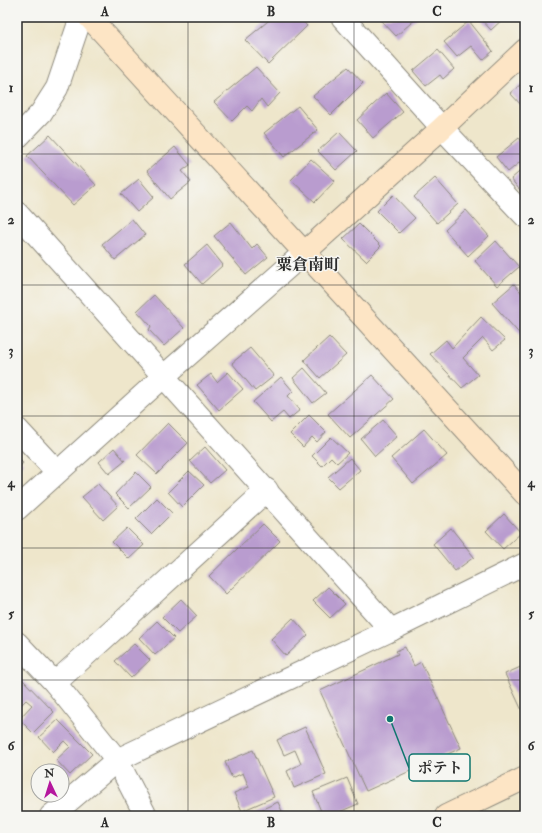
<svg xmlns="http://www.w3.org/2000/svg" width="542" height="833" viewBox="0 0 542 833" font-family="'IM FELL Double Pica','Noto Serif JP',serif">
<rect width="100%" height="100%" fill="#f6f6f2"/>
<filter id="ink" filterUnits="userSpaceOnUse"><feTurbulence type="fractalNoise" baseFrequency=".025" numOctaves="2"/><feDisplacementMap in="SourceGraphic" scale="8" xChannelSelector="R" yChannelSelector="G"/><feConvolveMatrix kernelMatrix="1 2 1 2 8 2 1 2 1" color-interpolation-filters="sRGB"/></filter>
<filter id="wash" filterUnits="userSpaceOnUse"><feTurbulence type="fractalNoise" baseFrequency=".012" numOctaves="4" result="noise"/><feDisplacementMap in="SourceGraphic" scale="16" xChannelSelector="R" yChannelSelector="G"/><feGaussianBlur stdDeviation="0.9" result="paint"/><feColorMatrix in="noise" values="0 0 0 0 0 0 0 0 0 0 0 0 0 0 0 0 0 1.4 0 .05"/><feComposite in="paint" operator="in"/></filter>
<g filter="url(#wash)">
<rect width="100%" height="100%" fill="#eee6cb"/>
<g id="blocks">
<g fill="#b99ccf">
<polygon points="273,17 299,17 307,26 268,64 245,40"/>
<polygon points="385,17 418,17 396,36 381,20"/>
<polygon points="479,17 505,17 491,30"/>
<polygon points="469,21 493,51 483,60 471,46 457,57 444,42"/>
<polygon points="438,50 454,69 443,79 440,75 426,86 413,71"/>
<polygon points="256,67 280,93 267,107 261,99 252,111 247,106 232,121 214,102"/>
<polygon points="348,67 363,83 331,115 313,96"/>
<polygon points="525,81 525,106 523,107 510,93"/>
<polygon points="386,93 403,112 373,138 357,120"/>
<polygon points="298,106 318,130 284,157 264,133"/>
<polygon points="339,132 357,151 336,170 318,151"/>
<polygon points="50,135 96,185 73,205 27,156"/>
<polygon points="519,138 525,145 525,158 508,172 496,157"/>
<polygon points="175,147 190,165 182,171 191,182 170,199 147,171"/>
<polygon points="311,159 335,181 315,202 291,180"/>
<polygon points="525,167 525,192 523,194 511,179"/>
<polygon points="435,178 458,204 437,223 414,197"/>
<polygon points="139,179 154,197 137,212 121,194"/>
<polygon points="393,195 415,218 399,233 377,211"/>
<polygon points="466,210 489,236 468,256 445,230"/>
<polygon points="132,219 145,235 115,260 102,244"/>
<polygon points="231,222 252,249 257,244 268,257 246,275 214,236"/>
<polygon points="359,224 381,246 366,261 343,239"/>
<polygon points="496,241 519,267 497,286 475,261"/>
<polygon points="207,245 223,265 202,284 185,264"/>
<polygon points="514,284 525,297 525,340 492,303"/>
<polygon points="154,295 184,328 164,346 149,330 151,326 137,311"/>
<polygon points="481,317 505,340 493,350 483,338 463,358 478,375 462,388 430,354 446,340 452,348"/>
<polygon points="329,337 346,355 320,378 304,360"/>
<polygon points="250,348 274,376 255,391 232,363"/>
<polygon points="304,368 326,393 313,403 293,378"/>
<polygon points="228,372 243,389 219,410 197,385 211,374 217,382"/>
<polygon points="372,375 394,399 350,438 328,414"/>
<polygon points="281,377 293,391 288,396 300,410 289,419 283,412 271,422 253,402"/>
<polygon points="309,415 326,432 317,442 312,437 303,447 290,434"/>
<polygon points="383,420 397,436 375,456 361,439"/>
<polygon points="168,423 188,443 157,474 137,455"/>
<polygon points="424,429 447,455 413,484 391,458"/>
<polygon points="331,437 348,453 337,463 331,457 322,466 312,456"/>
<polygon points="205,447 225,470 210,483 190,461"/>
<polygon points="114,448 125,461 109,474 99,462"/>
<polygon points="17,457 23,463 17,470"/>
<polygon points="350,458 360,470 339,488 328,477"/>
<polygon points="189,471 204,485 182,507 168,492"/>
<polygon points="136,472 151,487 129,508 115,494"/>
<polygon points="98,484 118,506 103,520 82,497"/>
<polygon points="157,498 172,513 151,534 136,519"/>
<polygon points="504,514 521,533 503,549 486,531"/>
<polygon points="263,524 280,541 226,594 209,576"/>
<polygon points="127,528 144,545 129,559 112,542"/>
<polygon points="451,528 474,557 455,571 433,544"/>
<polygon points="328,587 345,604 330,618 313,601"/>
<polygon points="181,599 197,616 178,633 162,617"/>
<polygon points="293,618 308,635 286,656 271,639"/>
<polygon points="157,621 174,638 155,655 139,638"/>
<polygon points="134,644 150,660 131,678 115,661"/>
<polygon points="405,647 414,666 421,662 461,748 366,791 320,691 398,654 396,651"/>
<polygon points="525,665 525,717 505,674"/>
<polygon points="21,678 54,712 33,733 19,719 32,705 26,700 17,709 17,681"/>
<polygon points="58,720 92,754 70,775 56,760 70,747 64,741 53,752 39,737"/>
<polygon points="305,727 326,774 294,788 287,771 301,764 295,750 284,755 277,740"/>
<polygon points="253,750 274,797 242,811 234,793 249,787 243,773 232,778 225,762"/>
<polygon points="347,778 358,804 330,816 323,816 313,792"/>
<polygon points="278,802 284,816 247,816"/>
</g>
</g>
</g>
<g filter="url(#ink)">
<use href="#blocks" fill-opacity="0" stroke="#8c887b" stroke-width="1"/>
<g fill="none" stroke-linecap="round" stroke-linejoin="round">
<defs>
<g id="street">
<polyline points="342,17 442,128 525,216"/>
<polyline points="17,138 41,113 57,88 81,17"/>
<path d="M17,213C141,352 267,490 391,630L117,760L51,816"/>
<polyline points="17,429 57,472"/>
<polyline points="17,509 163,377 304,253"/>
<polyline points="391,630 525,564"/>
<polyline points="17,643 55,683 117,760 146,816"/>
<polyline points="55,683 267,490"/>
</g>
<g id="secondary">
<polyline points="89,17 525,494"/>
<polyline points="304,253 442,128 525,50"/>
<polyline points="446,816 525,778"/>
</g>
</defs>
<use href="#street" stroke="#8c887b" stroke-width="24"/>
<use href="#secondary" stroke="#8c887b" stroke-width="24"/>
<use href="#street" stroke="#fff" stroke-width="22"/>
<use href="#secondary" stroke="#fde5c5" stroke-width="22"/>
</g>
</g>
<path fill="none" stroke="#2b2b2b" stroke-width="1" stroke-opacity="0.55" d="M188,17V816M354,17V816M17,154H525M17,285H525M17,416H525M17,548H525M17,680H525"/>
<g text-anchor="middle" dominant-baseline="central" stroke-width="3" stroke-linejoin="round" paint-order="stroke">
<g font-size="16" font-weight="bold" fill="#2b2b2b" stroke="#f6f6f2">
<text x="308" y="265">粟倉南町</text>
</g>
</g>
<path fill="none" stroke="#0f766e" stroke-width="1.5" d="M390 719L409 768"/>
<circle fill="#0f766e" stroke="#f6f6f2" stroke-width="1.5" cx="390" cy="719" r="4"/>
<rect fill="#f6f6f2" stroke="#0f766e" stroke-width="1.5" x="409" y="754" width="61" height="27" rx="4"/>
<g font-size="15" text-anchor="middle" font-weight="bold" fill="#2b2b2b">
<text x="440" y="773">ポテト</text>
</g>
<rect width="542" height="833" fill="none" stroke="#f6f6f2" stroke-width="44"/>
<g transform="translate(50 783) rotate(356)"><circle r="19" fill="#f6f6f2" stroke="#a5a5a2"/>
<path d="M0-3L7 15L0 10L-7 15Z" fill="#b5179e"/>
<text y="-6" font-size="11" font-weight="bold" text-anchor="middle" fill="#2b2b2b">N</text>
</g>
<rect x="22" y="22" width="498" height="789" fill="none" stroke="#2b2b2b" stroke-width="1.5"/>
<g font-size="13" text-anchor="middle" font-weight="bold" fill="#2b2b2b">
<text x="105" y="16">A</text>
<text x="271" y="16">B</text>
<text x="437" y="16">C</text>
<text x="11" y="92">1</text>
<text x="531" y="92">1</text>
<text x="11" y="224">2</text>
<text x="531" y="224">2</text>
<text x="11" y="355">3</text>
<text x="531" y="355">3</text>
<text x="11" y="487">4</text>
<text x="531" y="487">4</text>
<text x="11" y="618">5</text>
<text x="531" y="618">5</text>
<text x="11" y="750">6</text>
<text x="531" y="750">6</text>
<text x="105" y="827">A</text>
<text x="271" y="827">B</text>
<text x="437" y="827">C</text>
</g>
</svg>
